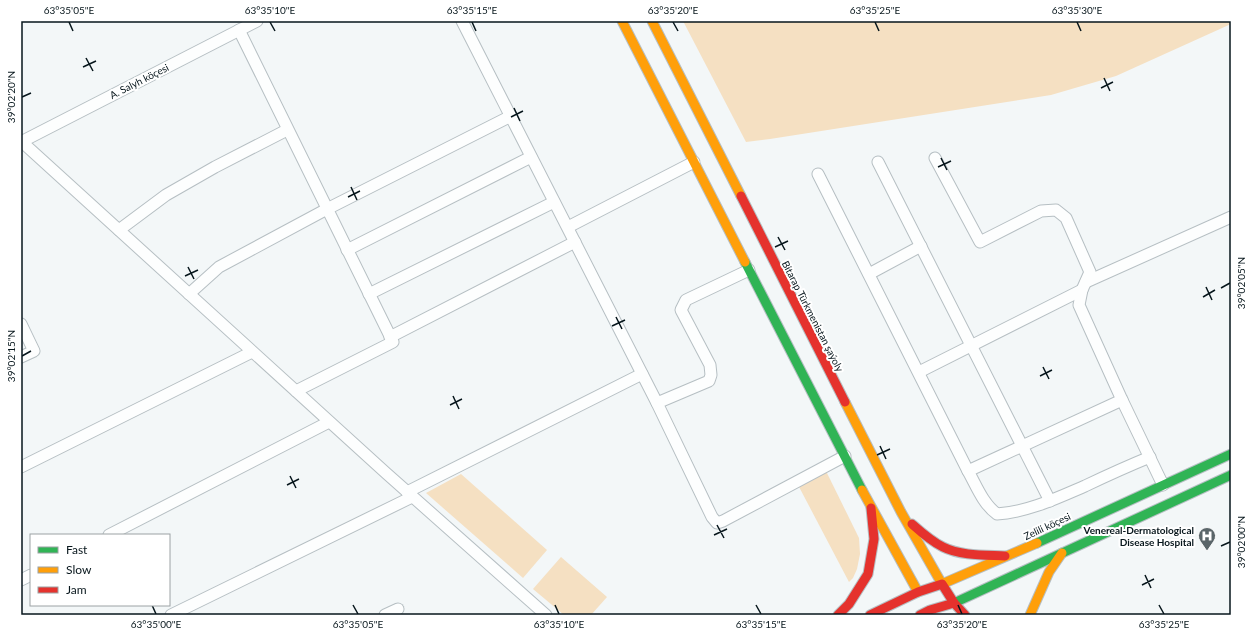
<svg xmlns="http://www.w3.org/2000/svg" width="1252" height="636" viewBox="0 0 1252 636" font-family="Lato,sans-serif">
<rect width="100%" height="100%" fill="#f3f7f8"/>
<g fill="#f5e0c2">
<polygon points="683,21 1231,21 1231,24 1116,76 1051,95 770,139 746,142"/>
<polygon points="825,469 859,538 860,554 857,569 853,578 849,582 797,483"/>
<polygon points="461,474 547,550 523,578 426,493"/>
<polygon points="561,557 607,597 591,615 564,615 533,589"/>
</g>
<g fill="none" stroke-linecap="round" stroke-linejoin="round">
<defs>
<g id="street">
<polyline points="462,21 657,403 712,517 717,523 723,521 845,456"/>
<polyline points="239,30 393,342 296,391"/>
<polyline points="21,141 386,473 546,615"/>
<polyline points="21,142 257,21"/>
<polyline points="935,158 980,242 1041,211 1056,210 1066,218 1090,272 1082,290 1079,305 1122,400 1163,485"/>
<polyline points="878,162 1050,501"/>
<path d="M818,174L968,471C976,485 983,504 997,514C1028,512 1057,498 1085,486C1106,476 1128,466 1150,457"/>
<polyline points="568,227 694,162"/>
<polyline points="119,230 166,195 215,167 287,130"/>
<polyline points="347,250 531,157"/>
<polyline points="869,274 921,246"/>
<polyline points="1086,282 1231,217"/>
<polyline points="189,294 219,267 327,209 511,116"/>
<polyline points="369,294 554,202"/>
<polyline points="21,324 34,351 21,357"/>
<polyline points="390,337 575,242"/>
<polyline points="919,372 1082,290"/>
<polyline points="657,403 709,381 711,375 710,365 681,310 686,300 749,270"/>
<polyline points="21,467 252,352"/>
<polyline points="968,471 1122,400"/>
<polyline points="407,492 642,374"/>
<polyline points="109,535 329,422"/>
<polyline points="21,580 31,575"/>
<polyline points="171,615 412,497"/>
<polyline points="385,615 398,609"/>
</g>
<g id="fast">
<polyline points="745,262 862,490"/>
<polyline points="1037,543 1231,454"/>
<polyline points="954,603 1231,475"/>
</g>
<g id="slow">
<polyline points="622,21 745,262"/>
<polyline points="652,21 741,196"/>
<polyline points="845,402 901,512 942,584 1037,543"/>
<polyline points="862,490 918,592"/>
<polyline points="1030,615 1049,572 1062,553"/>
</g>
<g id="jam">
<polyline points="741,196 845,402"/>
<path d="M912,524C921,532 931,541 943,547C961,556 985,555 1005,556"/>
<polyline points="838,615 849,604 868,574 874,539 871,508"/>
<polyline points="870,615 918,592 942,584 954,603 965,615"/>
<polyline points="920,615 930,610 954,603"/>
</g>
</defs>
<use href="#street" stroke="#b6bfc3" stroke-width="13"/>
<use href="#fast" stroke="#b6bfc3" stroke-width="11"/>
<use href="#slow" stroke="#b6bfc3" stroke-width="11"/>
<use href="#jam" stroke="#b6bfc3" stroke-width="11"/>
<use href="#street" stroke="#fdfefe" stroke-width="11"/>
<use href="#fast" stroke="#30b455" stroke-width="9"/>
<use href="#slow" stroke="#ff9f0a" stroke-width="9"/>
<use href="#jam" stroke="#e5322d" stroke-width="9"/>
</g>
<path fill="none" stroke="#07161c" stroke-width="1.5" d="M69,22L73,31M270,22L275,31M472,22L476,31M673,22L678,31M875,22L879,31M1077,22L1081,31M86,58L93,71M83,67L96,61M1104,78L1110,91M1101,88L1113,82M22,97L31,93M514,108L520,121M511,117L523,111M941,158L947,170M938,167L951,161M351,187L357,200M348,197L360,191M778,237L785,250M775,247L788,241M188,267L194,279M185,276L198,270M1206,287L1212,300M1221,288L1230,283M1203,297L1215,290M616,317L622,329M612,326L625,320M22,356L31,351M1043,367L1049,379M1040,376L1052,370M453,396L459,409M450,405L462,399M880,446L886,459M877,455L890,449M290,476L296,488M287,485L299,479M717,525L724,538M714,535L727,529M1221,546L1230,542M1145,575L1151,588M1142,585L1154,579M152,605L156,614M353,605L358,614M555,605L559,614M756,605L761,614M958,605L962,614M1159,605L1164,614"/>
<defs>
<symbol id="hospital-pin" viewBox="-11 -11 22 30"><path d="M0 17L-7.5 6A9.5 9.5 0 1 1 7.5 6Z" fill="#5a6569" stroke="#fff"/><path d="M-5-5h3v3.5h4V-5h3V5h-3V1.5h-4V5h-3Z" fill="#fff"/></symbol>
</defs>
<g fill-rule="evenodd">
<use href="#hospital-pin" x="1197" y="526" width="20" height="27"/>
</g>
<g text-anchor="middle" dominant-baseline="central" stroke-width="4" stroke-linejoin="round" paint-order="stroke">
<g font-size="10" fill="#07161c" stroke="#fff">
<text transform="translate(139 81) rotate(-27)">A. Salyh köçesi</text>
<text transform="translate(813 316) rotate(63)">Bitarap Türkmenistan şaýoly</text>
<text transform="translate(1047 526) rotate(-25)">Zelili köçesi</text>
</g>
<g font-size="10" font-weight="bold" fill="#07161c" stroke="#fff" text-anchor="end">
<text x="1194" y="530">Venereal-Dermatological<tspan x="1194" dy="12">Disease Hospital</tspan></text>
</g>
</g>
<rect width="1252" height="636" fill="none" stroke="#ffffff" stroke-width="44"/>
<rect x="30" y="534" width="140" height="72" fill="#ffffff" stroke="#9ca2a4"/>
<rect x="38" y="547" width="20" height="6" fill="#30b455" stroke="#9ca2a4"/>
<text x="66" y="554" font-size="12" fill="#07161c">Fast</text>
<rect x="38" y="567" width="20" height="6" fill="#ff9f0a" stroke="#9ca2a4"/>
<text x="66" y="574" font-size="12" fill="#07161c">Slow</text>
<rect x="38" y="587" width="20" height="6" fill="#e5322d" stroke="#9ca2a4"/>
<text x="66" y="594" font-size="12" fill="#07161c">Jam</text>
<rect x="22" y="22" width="1208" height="592" fill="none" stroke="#07161c" stroke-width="1.5"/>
<g font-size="10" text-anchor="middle" fill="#07161c">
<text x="69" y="14">63°35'05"E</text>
<text x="270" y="14">63°35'10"E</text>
<text x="472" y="14">63°35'15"E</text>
<text x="673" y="14">63°35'20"E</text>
<text x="875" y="14">63°35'25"E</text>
<text x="1077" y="14">63°35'30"E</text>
<text transform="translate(11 97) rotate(-90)" y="4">39°02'20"N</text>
<text transform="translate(1241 283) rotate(-90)" y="4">39°02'05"N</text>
<text transform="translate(11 356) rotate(-90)" y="4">39°02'15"N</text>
<text transform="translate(1241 542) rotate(-90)" y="4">39°02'00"N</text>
<text x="156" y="628">63°35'00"E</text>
<text x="358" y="628">63°35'05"E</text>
<text x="559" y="628">63°35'10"E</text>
<text x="761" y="628">63°35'15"E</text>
<text x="962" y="628">63°35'20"E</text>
<text x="1164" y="628">63°35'25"E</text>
</g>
</svg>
